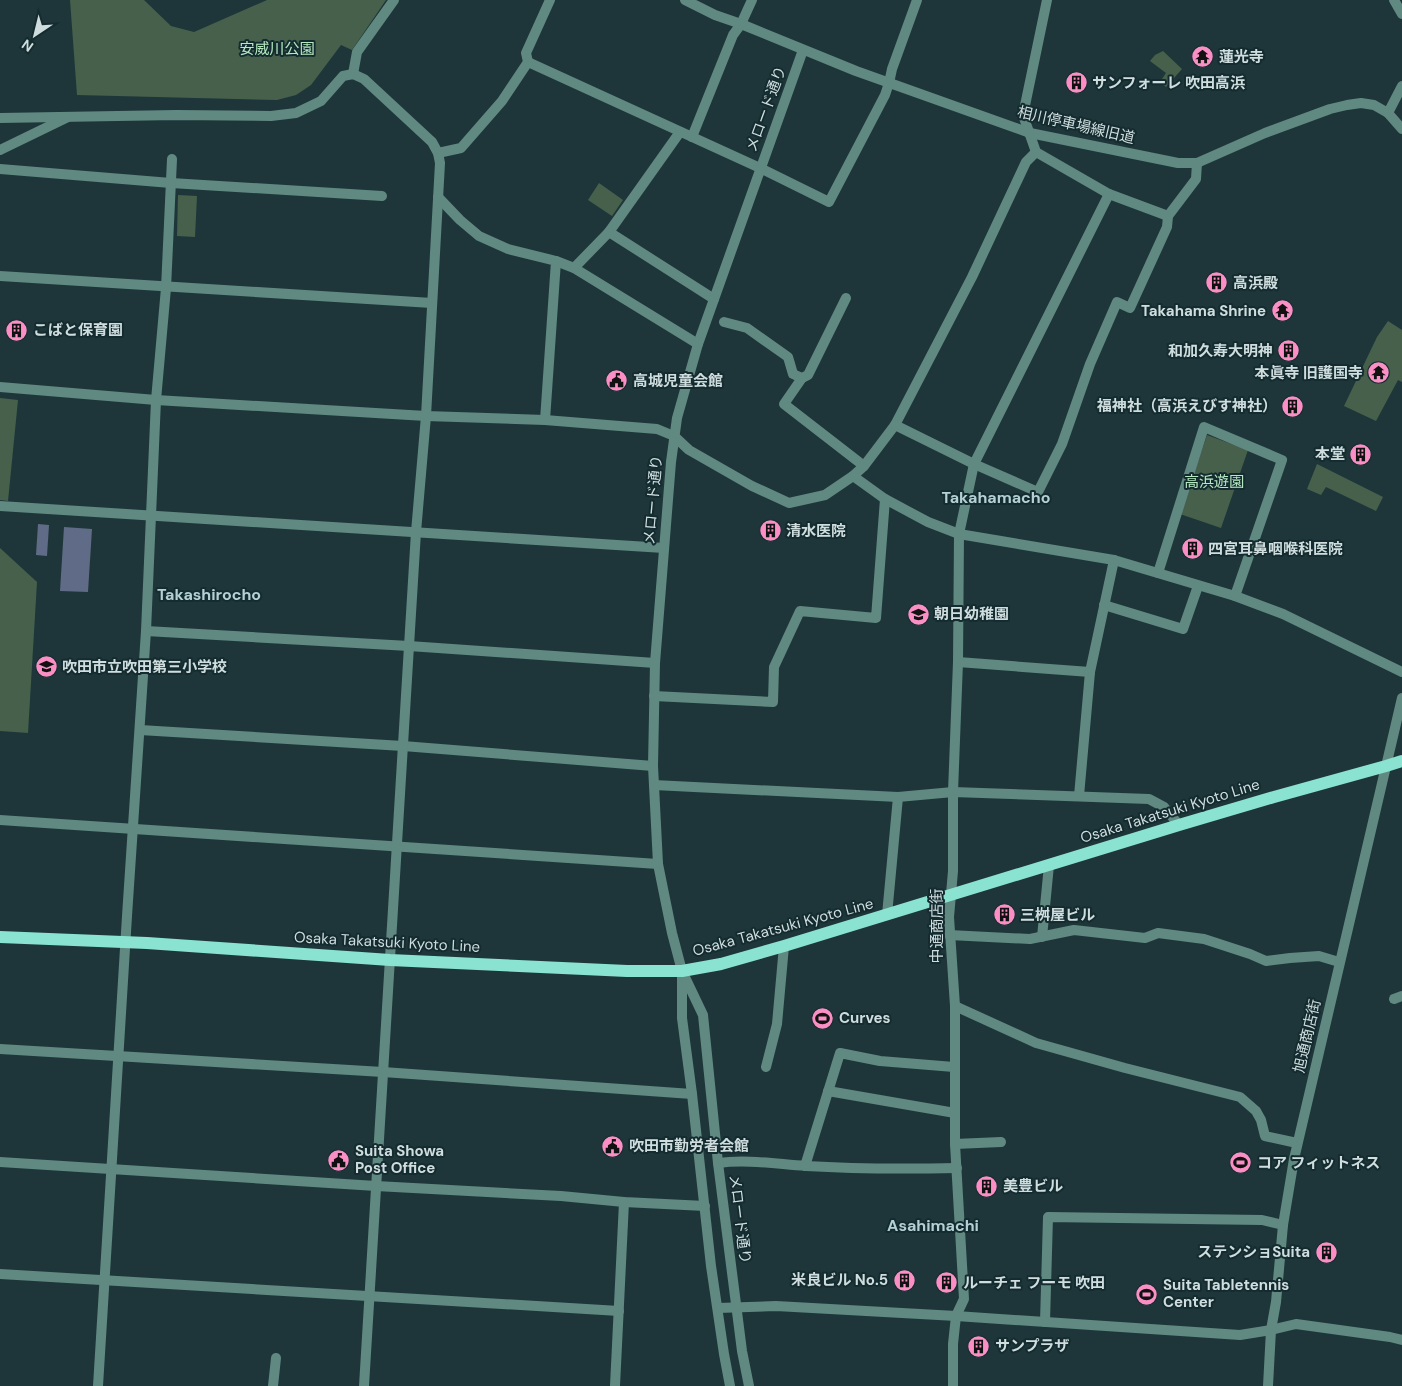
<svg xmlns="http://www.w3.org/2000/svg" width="1402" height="1386" viewBox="0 0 1402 1386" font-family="'DM Sans','Noto Sans JP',sans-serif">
<rect width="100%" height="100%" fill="#1e3639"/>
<g fill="#46604c">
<polygon points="70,0 144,0 171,26 194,32 267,0 386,0 352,50 341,45 311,85 296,95 277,100 77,95"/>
<polygon points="1163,51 1182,69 1166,87 1160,82 1166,73 1150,61 1155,55"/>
<polygon points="599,183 623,200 612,216 588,200"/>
<polygon points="178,195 197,196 195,237 177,236"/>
<polygon points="1388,321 1402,330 1402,382 1398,380 1376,421 1344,406 1377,337"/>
<polygon points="0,398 18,400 8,501 0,500"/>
<polygon points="1207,435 1248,450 1221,528 1180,514"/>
<polygon points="1317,464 1383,497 1376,511 1326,487 1321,495 1307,489"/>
<polygon points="0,548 37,582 28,733 0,731"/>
</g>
<g fill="#606c87">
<polygon points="38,524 49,525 47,556 36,555"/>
<polygon points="64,527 92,529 88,592 60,591"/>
</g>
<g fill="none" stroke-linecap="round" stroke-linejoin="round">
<g stroke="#608981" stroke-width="10">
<polyline points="1047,0 1023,115 1036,152 1109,194 1168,216"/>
<polyline points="1394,0 1402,14"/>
<polyline points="528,62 760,168 829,202 885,95 889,83 892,69 917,0"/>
<polyline points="353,74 357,52 394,0"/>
<polyline points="692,137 733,35 741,24 752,0"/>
<polyline points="0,150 68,117"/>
<polyline points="438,153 461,148 502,101 528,62 526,53 550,0"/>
<polyline points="0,169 171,183 382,196"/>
<polyline points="438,197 460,220 479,236 508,249 556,261 545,420"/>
<polyline points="609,232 714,299"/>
<polyline points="556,261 574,268 698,344"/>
<polyline points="574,268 609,232 680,132"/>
<polyline points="0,276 432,303"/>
<polyline points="724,322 747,328 788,357 793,374 802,378 808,375 846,298"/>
<polyline points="802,378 784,404 864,466"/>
<polyline points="0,387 156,400 426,416 545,420 657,429 674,436 689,450 752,486 789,503 825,495 853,476 864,466 895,425 972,277 1026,162 1036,152"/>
<polyline points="895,425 974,464 1038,492 1062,444 1090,364 1117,302 1130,308 1167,227 1168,216 1196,179 1197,163"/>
<polyline points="853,476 885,499 928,522 959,534 1114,560 1235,596 1283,614 1402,672"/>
<polyline points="0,506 664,548"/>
<polyline points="1158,573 1204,427 1282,460 1235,596"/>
<polyline points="1104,605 1183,629 1198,586"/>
<polyline points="146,631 409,646 655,663"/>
<polyline points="958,662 1090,672"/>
<polyline points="654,696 773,702 774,667 800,611 876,618 885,499"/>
<polyline points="140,730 403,746 653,766"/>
<polyline points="654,785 898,797 953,792 1149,799 1164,807 1179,825"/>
<polyline points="1079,796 1090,672 1114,560"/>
<polyline points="0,820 658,864"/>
<polyline points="887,915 898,797"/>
<polyline points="949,935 1030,939 1074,930 1145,938 1158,933 1204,939 1250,954 1266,961 1290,958 1319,956 1339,962"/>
<polyline points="1042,937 1049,865"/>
<polyline points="1394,999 1402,996"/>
<polyline points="955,1006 1036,1043 1125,1068 1240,1097 1256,1111 1261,1120 1265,1136 1297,1143"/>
<polyline points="0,1049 383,1072 692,1094"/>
<polyline points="766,1067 777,1024 784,946"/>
<polyline points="828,1091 955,1113"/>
<polyline points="955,1144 1001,1142"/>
<polyline points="0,1162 376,1186 561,1196 624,1202 705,1206"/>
<path d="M718,1163C747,1159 776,1164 806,1166C856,1169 906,1169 957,1168"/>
<polyline points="805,1166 840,1053 880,1061 954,1067"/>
<polyline points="0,1274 619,1311"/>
<polyline points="956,1316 964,1299 955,1144 955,1006 949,917 953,871 953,792 958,662 959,534 974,464 1109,194"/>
<polyline points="1045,1322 1048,1217 1262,1220 1283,1225"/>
<polyline points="1271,1330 1296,1324 1390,1337 1402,1340"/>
<polyline points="98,1386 127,916 146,631 156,400 166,288 172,159"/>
<polyline points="273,1386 276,1358"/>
<polyline points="615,1386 624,1202"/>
</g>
<g stroke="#608981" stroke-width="10">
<polyline points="685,0 715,15 741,24 856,71 1030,133 1178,163 1197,163 1265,133 1330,109 1347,105 1361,103 1374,105 1388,113 1402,129"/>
<polyline points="1388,113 1402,86"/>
<polyline points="0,118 176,115 271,116 296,113 321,101 343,76 353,74 364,79 432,142 438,153 440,163 426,416 416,532 409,646 364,1386"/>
<polyline points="682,974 682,1018 692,1094 711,1266 724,1354 730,1386"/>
<polyline points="718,1308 776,1306 956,1316 1240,1335 1271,1330"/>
<polyline points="749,1386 742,1351 718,1163 703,1015 682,971 672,933 658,864 653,766 655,663 671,462 677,418 698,344 803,50"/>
<polyline points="953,1386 953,1344 956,1316"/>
<polyline points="1268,1386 1271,1330 1276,1302 1283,1225 1294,1159 1402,698"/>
</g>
<polyline stroke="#8ae2d0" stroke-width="12" points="0,937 147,943 390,960 627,971 682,971 721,964 784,946 1179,825 1274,797 1386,766 1402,761"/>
</g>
<defs>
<symbol id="temple-disc" viewBox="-11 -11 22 22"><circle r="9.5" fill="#fb8fc5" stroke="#142c2f"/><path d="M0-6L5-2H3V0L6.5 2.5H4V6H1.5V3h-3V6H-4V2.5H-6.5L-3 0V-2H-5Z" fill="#111"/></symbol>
<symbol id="building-disc" viewBox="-11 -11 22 22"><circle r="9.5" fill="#fb8fc5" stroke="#142c2f"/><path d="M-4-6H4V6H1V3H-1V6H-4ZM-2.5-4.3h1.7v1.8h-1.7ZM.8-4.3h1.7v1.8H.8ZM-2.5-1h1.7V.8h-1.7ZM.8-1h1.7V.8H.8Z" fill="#111"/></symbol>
<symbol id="civic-disc" viewBox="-11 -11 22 22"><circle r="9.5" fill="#fb8fc5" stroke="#142c2f"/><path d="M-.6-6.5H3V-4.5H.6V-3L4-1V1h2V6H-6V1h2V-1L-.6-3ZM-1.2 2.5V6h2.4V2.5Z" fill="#111"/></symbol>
<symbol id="school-disc" viewBox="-11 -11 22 22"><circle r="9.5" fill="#fb8fc5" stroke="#142c2f"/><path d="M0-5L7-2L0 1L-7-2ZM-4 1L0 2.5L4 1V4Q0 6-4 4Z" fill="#111"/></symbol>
<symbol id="stadium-disc" viewBox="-11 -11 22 22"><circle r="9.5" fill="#fb8fc5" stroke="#142c2f"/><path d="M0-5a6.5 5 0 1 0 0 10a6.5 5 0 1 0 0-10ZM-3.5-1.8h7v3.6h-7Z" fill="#111"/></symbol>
</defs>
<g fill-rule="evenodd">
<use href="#temple-disc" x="1190" y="44" width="25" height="25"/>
<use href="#building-disc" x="1064" y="70" width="25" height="25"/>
<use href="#building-disc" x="1204" y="270" width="25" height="25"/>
<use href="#temple-disc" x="1270" y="298" width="25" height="25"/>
<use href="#building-disc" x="4" y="318" width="25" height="25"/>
<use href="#building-disc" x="1276" y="338" width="25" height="25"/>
<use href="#temple-disc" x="1366" y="360" width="25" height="25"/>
<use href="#civic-disc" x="604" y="368" width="25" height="25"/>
<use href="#building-disc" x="1280" y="394" width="25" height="25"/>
<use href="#building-disc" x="1348" y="442" width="25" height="25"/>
<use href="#building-disc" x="758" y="518" width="25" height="25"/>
<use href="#building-disc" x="1180" y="536" width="25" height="25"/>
<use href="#school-disc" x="906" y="602" width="25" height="25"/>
<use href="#school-disc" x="34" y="654" width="25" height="25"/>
<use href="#building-disc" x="992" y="902" width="25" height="25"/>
<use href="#stadium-disc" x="810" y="1006" width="25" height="25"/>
<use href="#civic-disc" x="600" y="1134" width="25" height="25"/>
<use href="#civic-disc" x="326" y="1148" width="25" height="25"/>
<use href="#stadium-disc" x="1228" y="1150" width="25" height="25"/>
<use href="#building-disc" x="974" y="1174" width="25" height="25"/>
<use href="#building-disc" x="1314" y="1240" width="25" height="25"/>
<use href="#building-disc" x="892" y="1268" width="25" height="25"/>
<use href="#building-disc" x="934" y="1270" width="25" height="25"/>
<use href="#stadium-disc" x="1134" y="1282" width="25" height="25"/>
<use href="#building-disc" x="966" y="1334" width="25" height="25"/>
</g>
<g text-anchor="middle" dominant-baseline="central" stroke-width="4" stroke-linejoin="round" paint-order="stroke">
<g font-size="15" fill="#b6e9c1" stroke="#142c2f">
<text x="277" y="49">安威川公園</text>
<text x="1214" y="482">高浜遊園</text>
</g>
<g font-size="15" font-weight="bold" fill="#cfdddf" stroke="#142c2f" text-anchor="start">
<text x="1219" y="57">蓮光寺</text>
<text x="1092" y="83">サンフォーレ 吹田高浜</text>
<text x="1233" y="283">高浜殿</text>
<text x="1266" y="311" text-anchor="end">Takahama Shrine</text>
<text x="33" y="330">こばと保育園</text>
<text x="1273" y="351" text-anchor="end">和加久寿大明神</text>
<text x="1363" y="373" text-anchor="end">本眞寺 旧護国寺</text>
<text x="633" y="381">高城児童会館</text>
<text x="1277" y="406" text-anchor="end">福神社（高浜えびす神社）</text>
<text x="1345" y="454" text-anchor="end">本堂</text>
<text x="786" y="531">清水医院</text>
<text x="1208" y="549">四宮耳鼻咽喉科医院</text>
<text x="934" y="614">朝日幼稚園</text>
<text x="62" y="667">吹田市立吹田第三小学校</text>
<text x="1020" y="915">三桝屋ビル</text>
<text x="839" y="1018">Curves</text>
<text x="629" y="1146">吹田市勤労者会館</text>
<text x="355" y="1151">Suita Showa<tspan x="355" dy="17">Post Office</tspan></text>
<text x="1257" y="1163">コア フィットネス</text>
<text x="1003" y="1186">美豊ビル</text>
<text x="1310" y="1252" text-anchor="end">ステンショSuita</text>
<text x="888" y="1280" text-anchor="end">米良ビル No.5</text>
<text x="963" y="1283">ルーチェ フーモ 吹田</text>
<text x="1163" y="1285">Suita Tabletennis<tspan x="1163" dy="17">Center</tspan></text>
<text x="995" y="1346">サンプラザ</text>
</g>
<g font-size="15" fill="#cfdddf" stroke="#142c2f">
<text transform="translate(766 109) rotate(-70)">メロード通り</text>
<text transform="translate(1076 125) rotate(13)">相川停車場線旧道</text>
<text transform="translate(653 500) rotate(-85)">メロード通り</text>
<text transform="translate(1170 811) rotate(-17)">Osaka Takatsuki Kyoto Line</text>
<text transform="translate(937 926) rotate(-90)">中通商店街</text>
<text transform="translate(783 927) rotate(-15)">Osaka Takatsuki Kyoto Line</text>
<text transform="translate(387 942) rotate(3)">Osaka Takatsuki Kyoto Line</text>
<text transform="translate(1307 1036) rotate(-77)">旭通商店街</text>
<text transform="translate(740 1219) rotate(83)">メロード通り</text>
</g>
<g font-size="16" font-weight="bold" fill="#b4d0d4" stroke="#142c2f">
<text x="996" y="497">Takahamacho</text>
<text x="209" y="594">Takashirocho</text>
<text x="933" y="1225">Asahimachi</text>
</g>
</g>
<g transform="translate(35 35) rotate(215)" stroke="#142c2f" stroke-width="4" paint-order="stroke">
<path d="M0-4L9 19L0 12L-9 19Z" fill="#cfdddf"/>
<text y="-8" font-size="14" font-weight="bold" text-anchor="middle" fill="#cfdddf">N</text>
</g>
</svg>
